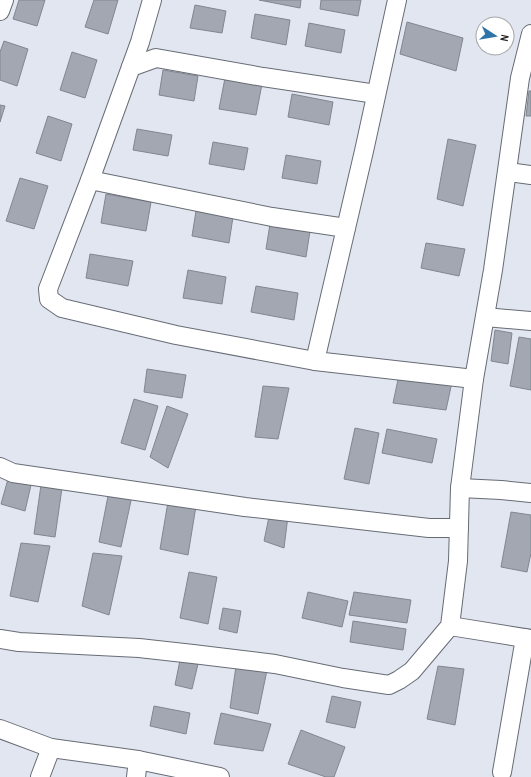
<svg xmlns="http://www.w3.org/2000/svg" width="531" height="777" viewBox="0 0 531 777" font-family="'Archivo Narrow',sans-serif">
<rect width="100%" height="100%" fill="#e1e6f1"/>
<g fill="#a2a7b1" stroke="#818690">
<polygon points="19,0 45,0 37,26 13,19"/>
<polygon points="94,0 118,0 108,34 85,27"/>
<polygon points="259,0 301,0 300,8"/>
<polygon points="321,0 361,0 358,16 320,9"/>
<polygon points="195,5 226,11 222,33 190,28"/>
<polygon points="255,14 290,20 286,45 251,38"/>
<polygon points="407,22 463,38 456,71 400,54"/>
<polygon points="309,23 345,30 341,53 305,46"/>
<polygon points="4,41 28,49 17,86 0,80 0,52"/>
<polygon points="72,52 97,60 85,98 60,90"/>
<polygon points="163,70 198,76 194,101 159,95"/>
<polygon points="225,78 262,84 256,115 219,109"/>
<polygon points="529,91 531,91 531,116 526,116"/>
<polygon points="292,94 333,102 329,125 288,117"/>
<polygon points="0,105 5,106 0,122"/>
<polygon points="48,116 72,124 61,161 36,153"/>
<polygon points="137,129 172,135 168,156 133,150"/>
<polygon points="448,139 476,145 463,206 437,199"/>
<polygon points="213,142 248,148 244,170 209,164"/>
<polygon points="286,155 321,161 317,184 282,178"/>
<polygon points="20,178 48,186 34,229 6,221"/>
<polygon points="106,194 151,202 146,231 101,223"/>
<polygon points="196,211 233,217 229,243 192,236"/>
<polygon points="270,224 310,231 306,257 266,249"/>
<polygon points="426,243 465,249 459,276 421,268"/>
<polygon points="90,254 133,261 128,286 86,278"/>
<polygon points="188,270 226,277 222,304 183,298"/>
<polygon points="256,286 298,293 294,320 251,312"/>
<polygon points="495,330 512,333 508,364 491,361"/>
<polygon points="519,337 531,339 531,390 510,386"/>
<polygon points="147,369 186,375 182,398 144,392"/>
<polygon points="399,375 452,382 446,410 393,403"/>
<polygon points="263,386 289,388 278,439 255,437"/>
<polygon points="134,399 158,406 145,450 121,443"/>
<polygon points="167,406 188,414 168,468 150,457"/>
<polygon points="355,428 379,433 369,484 344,479"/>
<polygon points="387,429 437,439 432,463 382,453"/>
<polygon points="8,479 31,485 25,511 1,504"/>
<polygon points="41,485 62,488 55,537 34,534"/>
<polygon points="109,491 132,496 121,547 99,542"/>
<polygon points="168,502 196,506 188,555 160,549"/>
<polygon points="270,512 288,516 284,548 264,541"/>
<polygon points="511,512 531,515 531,553 527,572 501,567"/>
<polygon points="21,543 50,546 38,602 10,596"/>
<polygon points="93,553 122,556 109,615 82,606"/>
<polygon points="189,572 217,577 208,624 180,618"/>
<polygon points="308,592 348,601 342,627 302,618"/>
<polygon points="354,592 411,600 407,623 349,615"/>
<polygon points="223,608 241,611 237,633 219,629"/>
<polygon points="353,621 406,629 403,650 350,642"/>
<polygon points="180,660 198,664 192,689 175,685"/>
<polygon points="236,666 267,670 258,714 230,708"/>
<polygon points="438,666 464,669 455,725 427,719"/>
<polygon points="332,696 361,702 355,728 326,722"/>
<polygon points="154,706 190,713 186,734 150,726"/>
<polygon points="221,713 271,724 263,751 214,744"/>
<polygon points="301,730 345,747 334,777 326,777 288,764"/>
</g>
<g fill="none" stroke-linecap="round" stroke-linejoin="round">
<defs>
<g id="minor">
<polyline points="152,0 140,42 90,180 48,289 49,299 62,308 176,335 315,361 474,379"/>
<polyline points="0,11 4,0"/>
<polyline points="131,67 156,58 263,77 376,94"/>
<polyline points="508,172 531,175"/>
<polyline points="90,180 272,217 346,228"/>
<polyline points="485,317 531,321"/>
<polyline points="315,361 364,151 397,0"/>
<polyline points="0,467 13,473 245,507 429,528 459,528"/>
<polyline points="460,488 501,490 531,493"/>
<polyline points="450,626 531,639"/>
<polyline points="0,639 19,642 139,648 193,654 275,664 343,678 389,685 399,680 412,671 450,626 458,561 460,488 474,379 493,270 520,78 531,34"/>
<polyline points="0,729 51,748 138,760 220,777"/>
<polyline points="502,772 525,638"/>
<polyline points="40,777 51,748"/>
<polyline points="136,777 138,760"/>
</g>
</defs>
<use href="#minor" stroke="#676c75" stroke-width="20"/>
<use href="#minor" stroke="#fff" stroke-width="18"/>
</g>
<g transform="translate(495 36) rotate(102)"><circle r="19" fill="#ffffff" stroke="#a7a7a9"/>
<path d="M0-3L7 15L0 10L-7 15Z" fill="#2d74a8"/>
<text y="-6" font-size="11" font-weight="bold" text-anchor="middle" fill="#222428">N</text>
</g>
</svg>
